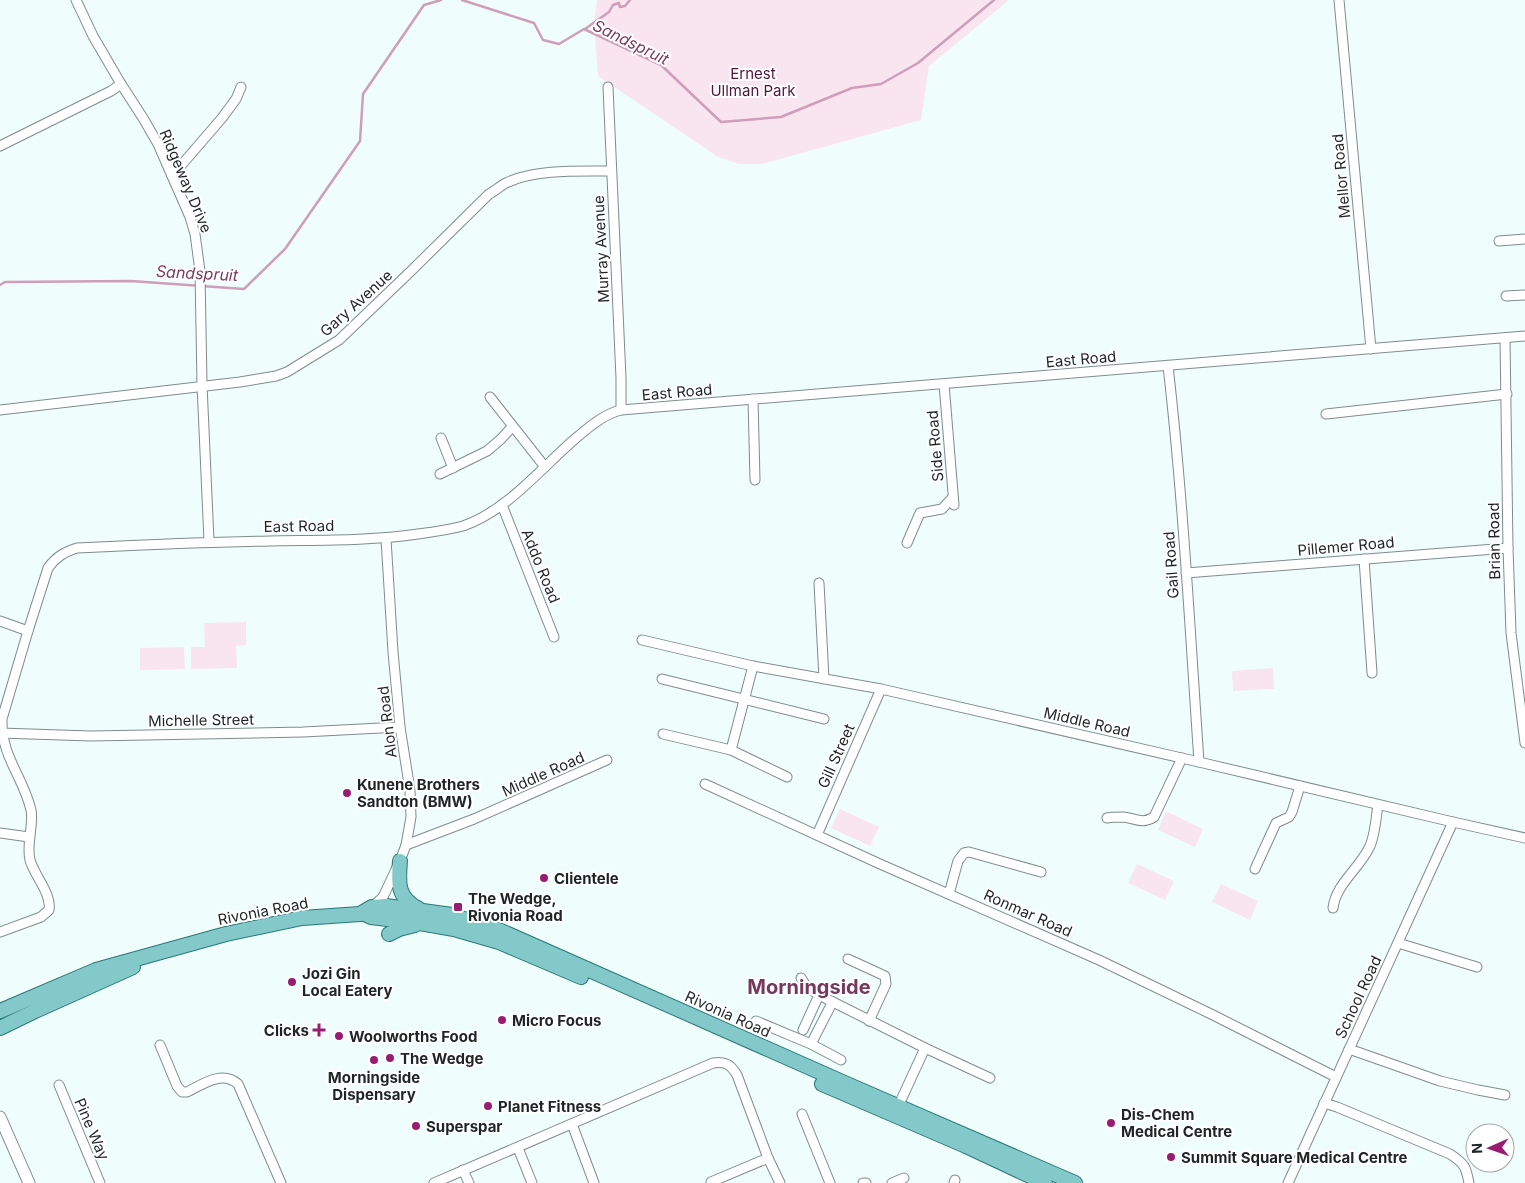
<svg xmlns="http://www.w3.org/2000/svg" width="1525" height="1183" viewBox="0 0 1525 1183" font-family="Inter,sans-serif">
<rect width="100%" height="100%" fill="#effefd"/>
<g fill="#f9e5f0">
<polygon points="597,0 1007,0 1008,1 929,66 921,120 762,164 739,164 718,157 598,76 594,23"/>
<polygon points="246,622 246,645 236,646 237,668 191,669 191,647 205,647 204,623"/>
<polygon points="184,647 185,669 140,670 140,648"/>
<polygon points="1273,668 1274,689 1233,691 1232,671"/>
<polygon points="840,809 879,827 870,846 831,828"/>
<polygon points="1166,811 1203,829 1195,847 1158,830"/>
<polygon points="1137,864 1174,881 1165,900 1128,883"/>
<polygon points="1221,884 1258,901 1250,920 1212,902"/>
</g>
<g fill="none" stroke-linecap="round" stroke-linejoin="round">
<g stroke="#d09dba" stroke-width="2.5">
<polyline points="462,0 534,23 543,40 559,44 584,29 661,65 721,122 781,117 852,88 881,84 918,63 994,0"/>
<polyline points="585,29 609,12 613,5 619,3 620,7 625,6 630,0"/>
<polyline points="0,285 5,282 131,281 244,289 285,249 360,141 363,94 424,5 441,0"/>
</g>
<defs>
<g id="street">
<polyline points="76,0 93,36 121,84 143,118 158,144 190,217 195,234 200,271 202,385 209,541"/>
<polyline points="1339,0 1371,349"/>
<polyline points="608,87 621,378 621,410"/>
<polyline points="0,146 111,91 121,84"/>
<polyline points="172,176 222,118 236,99 241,87"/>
<polyline points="1499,241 1525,239"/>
<polyline points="1506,296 1525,295"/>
<polyline points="1505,338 1508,548 1511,633 1525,743"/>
<path d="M1168,366C1183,497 1190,630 1199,762"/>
<polyline points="944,384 954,505"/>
<polyline points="490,397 545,467"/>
<polyline points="753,399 755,480"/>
<path d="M0,410L240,382L276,376L287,372L339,340L411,271L489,194C495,191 500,186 506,183C534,169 579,171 611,171"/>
<polyline points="1326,414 1507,394"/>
<polyline points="441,438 453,468"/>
<polyline points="440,474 487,451 501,439 512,427"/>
<polyline points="502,505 554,637"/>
<polyline points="907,543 920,513 942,509 953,497"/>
<polyline points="1364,559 1372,673"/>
<polyline points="1186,573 1508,548"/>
<polyline points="819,583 824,679"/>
<polyline points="0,621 28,631"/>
<polyline points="642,640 753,666 881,689 1199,762 1453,822 1525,838"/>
<polyline points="662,679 824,719"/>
<polyline points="0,733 91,736 303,732 400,727"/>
<polyline points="663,734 731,750 787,777"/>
<polyline points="731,750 753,666"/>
<polyline points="705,784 880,864 1099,960 1211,1014 1336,1077"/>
<path d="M1107,818C1112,817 1118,817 1123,817C1136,818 1141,825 1154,817L1182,758"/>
<polyline points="0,833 29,837"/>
<polyline points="817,835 881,689"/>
<polyline points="406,845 474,819 607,760"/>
<polyline points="1255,869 1276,823 1289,817 1292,812 1300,786"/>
<polyline points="949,894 958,861 964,853 969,852 1041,872"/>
<polyline points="372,907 383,897 400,861 406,845 411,817 410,790 400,727 393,652 386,539"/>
<path d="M1333,908C1336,884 1358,870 1369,848C1375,837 1376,817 1378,805"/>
<path d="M0,932L41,917L49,910C52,894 34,875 30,860C26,843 34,826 31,810C23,776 1,757 2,719L28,631L48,568C56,557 64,552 77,548C141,545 206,542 270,541C320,540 369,541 418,534C433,532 448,530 463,526C507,511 541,468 576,438C589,427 604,414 621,410L1525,336"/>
<polyline points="1398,943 1477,967"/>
<polyline points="848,959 885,976 886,984 869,1021"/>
<polyline points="801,978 806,986 819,995 925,1048 896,1111"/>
<polyline points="756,1021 811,1044 832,1003"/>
<polyline points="803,1030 819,995"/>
<polyline points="811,1044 841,1060"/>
<path d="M160,1045L177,1086L182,1092H187C203,1084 222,1070 238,1084L281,1183"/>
<polyline points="925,1048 990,1078"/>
<polyline points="1349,1049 1440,1081 1478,1090 1505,1095"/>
<polyline points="59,1085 100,1183"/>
<path d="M1324,1103L1337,1107L1450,1154C1465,1164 1466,1167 1469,1183"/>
<polyline points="802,1114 830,1183"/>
<polyline points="572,1124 594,1183"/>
<polyline points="518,1148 532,1183"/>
<polyline points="463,1170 469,1183"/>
<polyline points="711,1182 768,1158"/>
<path d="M434,1183L713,1063C726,1061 731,1065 737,1075L768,1158L780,1183"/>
<polyline points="863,1183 866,1183"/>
<polyline points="892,1183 904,1178"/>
<polyline points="954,1183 955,1180"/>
<polyline points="1288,1183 1453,822"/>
</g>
<polyline id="secondary" points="0,1117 29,1183"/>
<g id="primary">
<path d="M400,861C398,883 397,898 419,909"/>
<polyline points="363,913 371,917 420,923 454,929 499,942 581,977"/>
<polyline points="389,934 399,929 415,925"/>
<polyline points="0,1011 96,970 226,934 302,918 360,914 372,907 386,906 452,915 501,931 849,1085 1075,1183"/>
<polyline points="0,1028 35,1011 133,967"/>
<polyline points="822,1084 966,1146 1045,1183"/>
</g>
</defs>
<use href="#street" stroke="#7f8c8c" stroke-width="11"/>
<use href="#secondary" stroke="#7f8c8c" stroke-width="13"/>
<use href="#primary" stroke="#2b7878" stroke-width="16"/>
<use href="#street" stroke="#fff" stroke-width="9"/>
<use href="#secondary" stroke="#fff" stroke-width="11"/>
<use href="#primary" stroke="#83c9c9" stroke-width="14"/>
</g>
<g fill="#991c73" stroke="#fff" stroke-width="2">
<circle cx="347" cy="793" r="5"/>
<circle cx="544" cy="878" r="5"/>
<rect x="453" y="902" width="10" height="10" rx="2.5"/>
<circle cx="292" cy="982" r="5"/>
<circle cx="502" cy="1020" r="5"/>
<path d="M316.5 1022.5h5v5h5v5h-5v5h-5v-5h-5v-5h5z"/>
<circle cx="339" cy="1036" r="5"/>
<circle cx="390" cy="1058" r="5"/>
<circle cx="374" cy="1060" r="5"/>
<circle cx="488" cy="1106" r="5"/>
<circle cx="1111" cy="1123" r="5"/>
<circle cx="416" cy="1126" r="5"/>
<circle cx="1171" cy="1157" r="5"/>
</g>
<g text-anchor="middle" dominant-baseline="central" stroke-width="4" stroke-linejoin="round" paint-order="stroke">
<g font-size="15" fill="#52163e" stroke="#fff">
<text x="753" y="73">Ernest<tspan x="753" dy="17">Ullman Park</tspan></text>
</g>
<g font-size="15" fill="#1f2525" stroke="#fff">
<text transform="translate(1341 176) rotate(-95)">Mellor Road</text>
<text transform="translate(186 181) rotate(67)">Ridgeway Drive</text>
<text transform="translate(601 249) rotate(-93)">Murray Avenue</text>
<text transform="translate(356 303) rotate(-42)">Gary Avenue</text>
<text transform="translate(1081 359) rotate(-5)">East Road</text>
<text transform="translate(677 392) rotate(-5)">East Road</text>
<text transform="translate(935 446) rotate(-95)">Side Road</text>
<text transform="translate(299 526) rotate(-1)">East Road</text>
<text transform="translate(1494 541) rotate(-91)">Brian Road</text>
<text transform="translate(1346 546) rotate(-5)">Pillemer Road</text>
<text transform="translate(1171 565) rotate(-94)">Gail Road</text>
<text transform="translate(541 566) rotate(68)">Addo Road</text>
<text transform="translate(201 720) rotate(-1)">Michelle Street</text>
<text transform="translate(387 722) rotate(-97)">Alon Road</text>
<text transform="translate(1087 722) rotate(13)">Middle Road</text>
<text transform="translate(836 756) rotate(-66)">Gill Street</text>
<text transform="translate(543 774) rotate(-24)">Middle Road</text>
<text transform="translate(263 911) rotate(-11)">Rivonia Road</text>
<text transform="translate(1028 913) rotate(24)">Ronmar Road</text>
<text transform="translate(1358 997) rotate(-65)">School Road</text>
<text transform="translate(728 1014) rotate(24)">Rivonia Road</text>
<text transform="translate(92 1129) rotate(67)">Pine Way</text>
</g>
<g font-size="15" font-weight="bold" fill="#1f2525" stroke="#fff" text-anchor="start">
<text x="357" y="784">Kunene Brothers<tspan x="357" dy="17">Sandton (BMW)</tspan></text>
<text x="554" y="878">Clientele</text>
<text x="468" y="898">The Wedge,<tspan x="468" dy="17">Rivonia Road</tspan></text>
<text x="302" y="973">Jozi Gin<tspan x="302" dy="17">Local Eatery</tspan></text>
<text x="512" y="1020">Micro Focus</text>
<text x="309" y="1030" text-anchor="end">Clicks</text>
<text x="349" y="1036">Woolworths Food</text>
<text x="400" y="1058">The Wedge</text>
<text x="374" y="1077" text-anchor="middle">Morningside<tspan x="374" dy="17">Dispensary</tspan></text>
<text x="498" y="1106">Planet Fitness</text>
<text x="1121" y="1114">Dis-Chem<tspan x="1121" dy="17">Medical Centre</tspan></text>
<text x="426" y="1126">Superspar</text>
<text x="1181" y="1157">Summit Square Medical Centre</text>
</g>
<g font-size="16" font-style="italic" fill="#7b3b63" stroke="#fff">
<text transform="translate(631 42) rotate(26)">Sandspruit</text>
<text transform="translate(197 273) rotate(3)">Sandspruit</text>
</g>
<g font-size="20" font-weight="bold" fill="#76385f" stroke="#fff">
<text x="809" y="987">Morningside</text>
</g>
</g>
<g transform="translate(1490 1148) rotate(268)"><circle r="24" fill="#ffffff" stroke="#a5a8a8"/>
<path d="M0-4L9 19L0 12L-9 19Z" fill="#991c73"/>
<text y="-8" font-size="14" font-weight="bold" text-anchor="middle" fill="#1f2525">N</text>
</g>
</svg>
